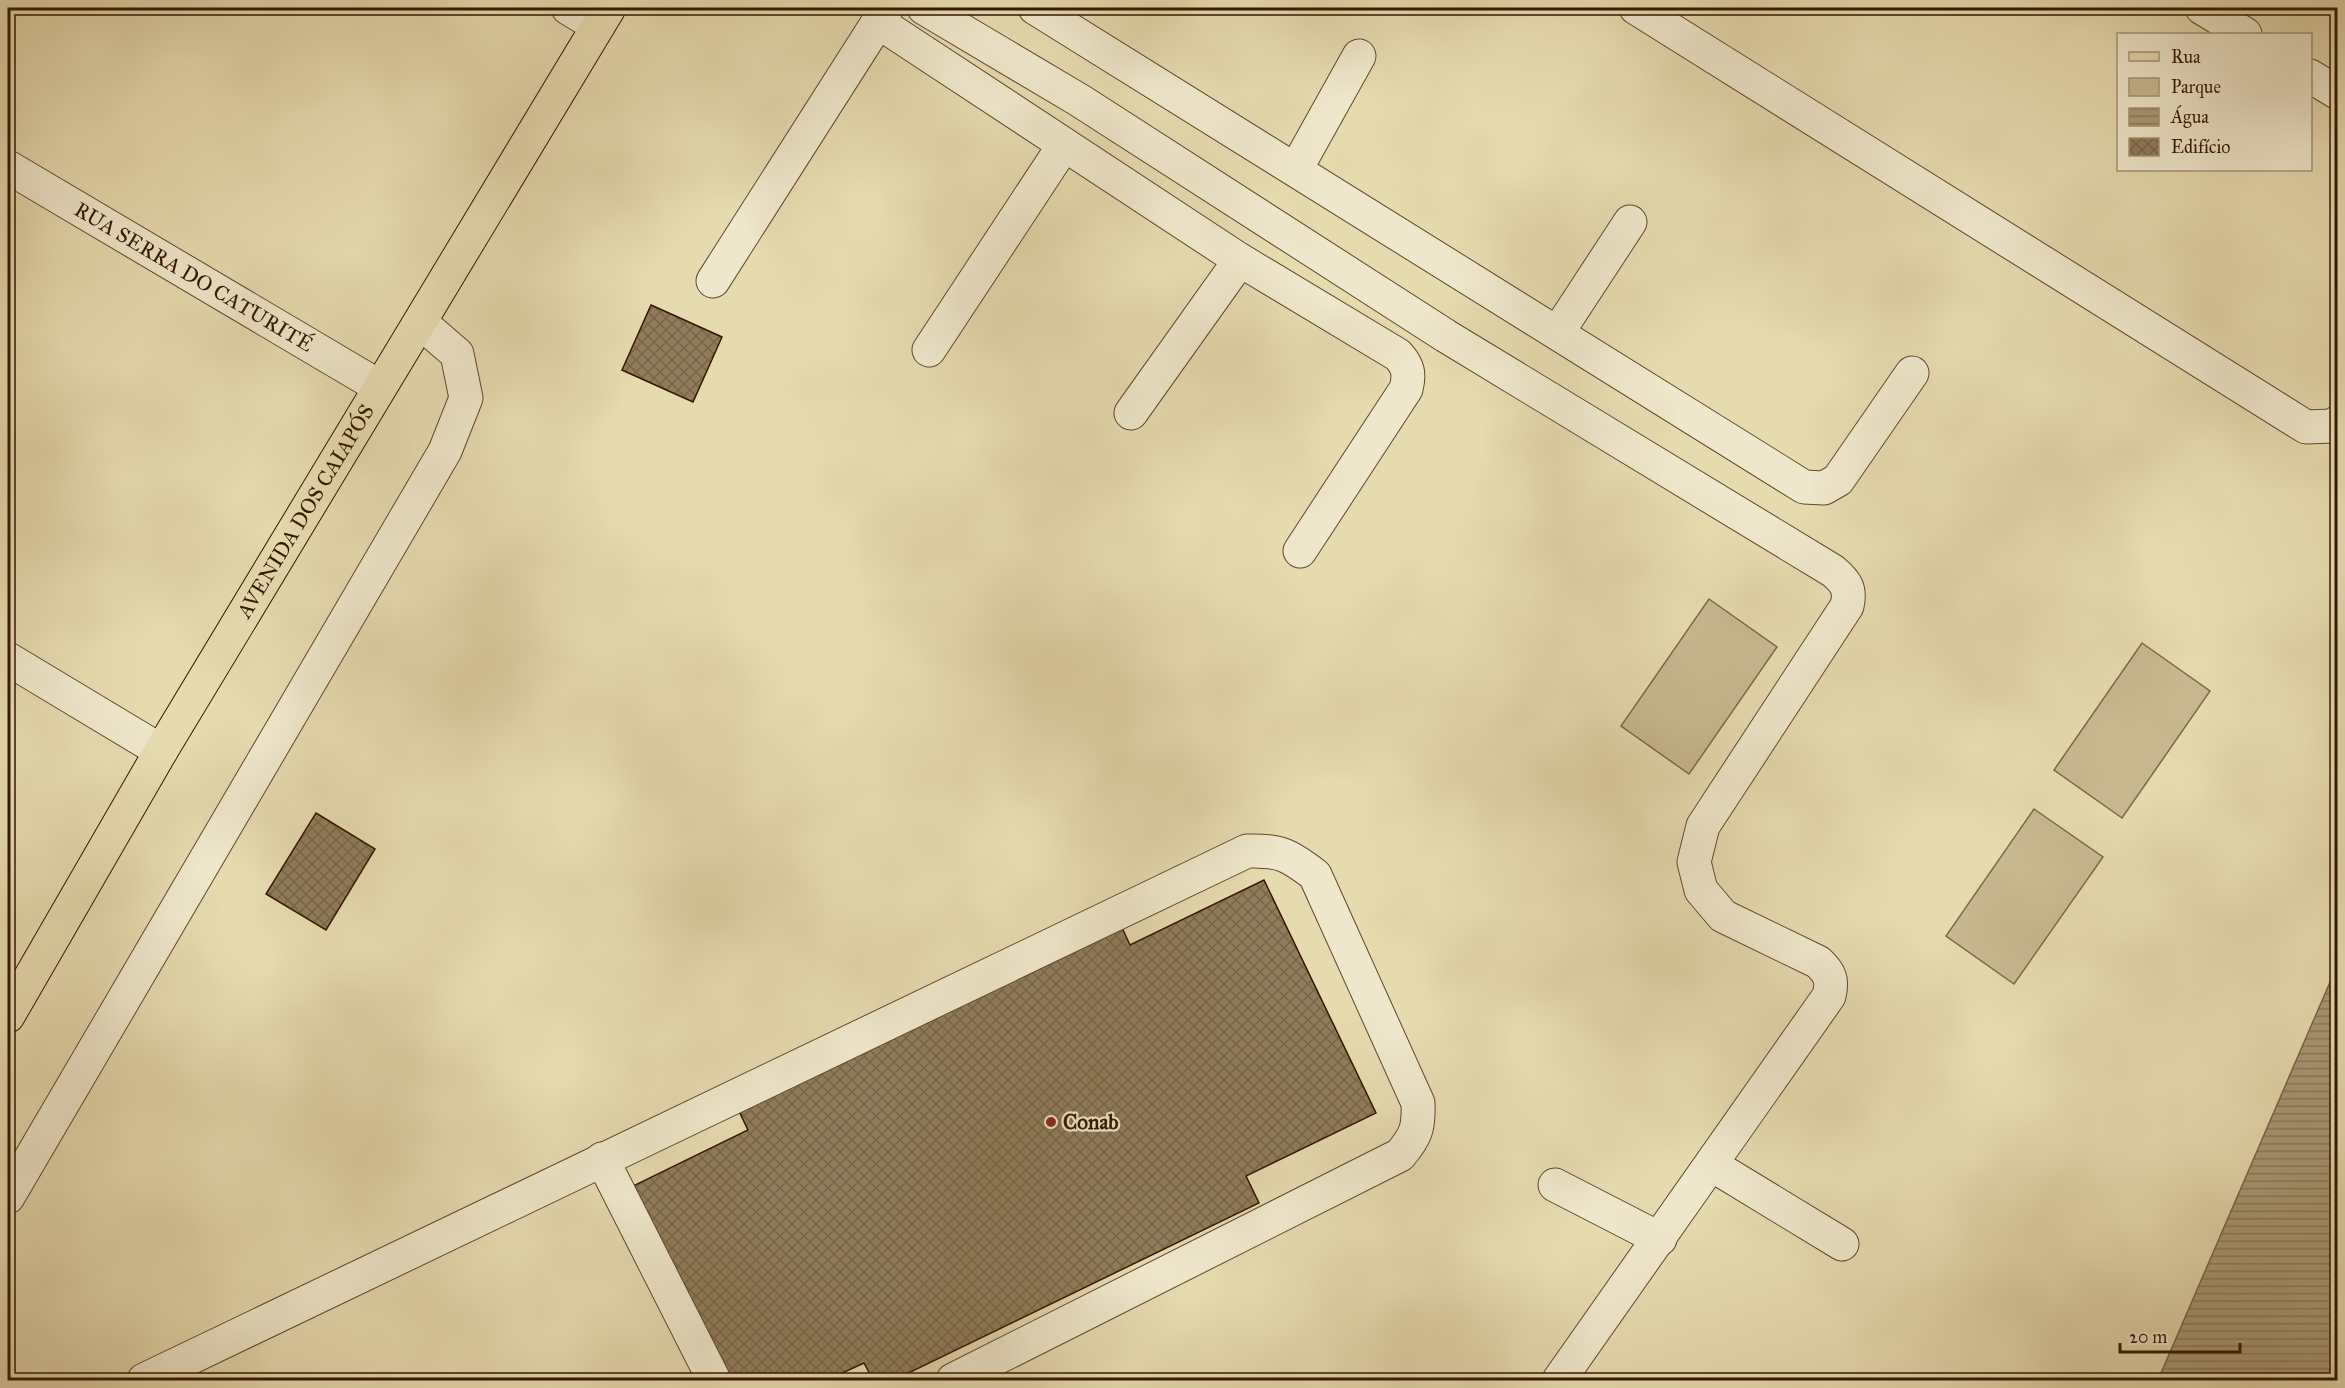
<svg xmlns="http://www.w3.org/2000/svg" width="2345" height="1388" viewBox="0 0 2345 1388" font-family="'IM FELL Great Primer',serif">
<defs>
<pattern id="water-rules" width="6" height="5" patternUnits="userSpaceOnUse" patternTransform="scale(1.5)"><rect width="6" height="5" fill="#a99874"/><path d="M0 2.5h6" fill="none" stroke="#8a7b5d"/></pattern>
<pattern id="building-cross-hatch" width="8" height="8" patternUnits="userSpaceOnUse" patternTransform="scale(1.5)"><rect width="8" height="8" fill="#907c5b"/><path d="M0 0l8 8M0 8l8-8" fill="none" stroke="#766549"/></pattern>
</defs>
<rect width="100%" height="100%" fill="#e6daaf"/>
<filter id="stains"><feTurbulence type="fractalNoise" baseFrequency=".00333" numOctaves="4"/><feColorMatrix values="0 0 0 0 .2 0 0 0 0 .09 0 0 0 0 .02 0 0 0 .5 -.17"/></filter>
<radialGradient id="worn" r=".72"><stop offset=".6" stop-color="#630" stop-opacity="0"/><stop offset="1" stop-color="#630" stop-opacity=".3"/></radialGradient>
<g fill="#c8b991" stroke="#7e6848" stroke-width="1.5">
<polygon points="1709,599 1777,647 1689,774 1621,726"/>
<polygon points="2142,643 2210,691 2122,818 2054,770"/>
<polygon points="2034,809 2103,857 2014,984 1946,936"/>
</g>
<polygon fill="url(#water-rules)" stroke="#7a6446" stroke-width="1.5" points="2337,966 2337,1380 2158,1380"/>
<g fill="url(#building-cross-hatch)" stroke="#331700" stroke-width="1.5">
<polygon points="651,305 722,337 693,402 622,370"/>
<polygon points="316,813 375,849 326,930 266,894"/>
<polygon points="1264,880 1376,1113 1246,1176 1259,1203 894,1380 873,1380 864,1363 827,1380 725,1380 631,1187 748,1130 737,1107 1119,921 1130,945"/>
</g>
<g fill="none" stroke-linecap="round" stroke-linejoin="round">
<defs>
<g id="minor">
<polyline points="568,8 598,26"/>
<path d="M924,8L1079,100L1446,336L1833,571C1846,582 1851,589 1847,606L1703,826L1694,862L1701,890L1723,916L1818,962C1830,973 1833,980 1829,996L1559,1380"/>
<polyline points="1035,8 1804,487 1824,488 1838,480 1912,373"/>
<polyline points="1636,8 2306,427 2333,426 2338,422"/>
<polyline points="2202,8 2245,34"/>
<path d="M878,22L1240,260L1398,355C1408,366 1410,374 1406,389L1300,551"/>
<polyline points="2310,76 2338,93"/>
<path id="s1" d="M8,167L380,387"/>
<polyline points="1296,169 1359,56"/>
<polyline points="713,281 887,8"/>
<polyline points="1558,332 1630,222"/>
<polyline points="929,350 1064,145"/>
<polyline points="1131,413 1240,260"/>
<polyline points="8,659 161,751"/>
<polyline points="602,1159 714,1380"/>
<polyline points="1712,1165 1842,1244"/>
<polyline points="1555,1185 1660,1239"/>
<polyline points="8,1197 445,451 466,398 457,354 420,322"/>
<path d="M144,1380L1247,851C1280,850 1289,855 1315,875L1418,1103C1419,1128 1416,1136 1400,1155L953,1380"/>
</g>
<g id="major">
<path id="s2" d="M8,1016L161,751L609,8"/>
</g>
</defs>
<use href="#minor" stroke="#60482c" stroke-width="35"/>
<use href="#major" stroke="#331700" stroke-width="35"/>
<use href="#minor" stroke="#efe7cb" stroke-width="33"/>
<use href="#major" stroke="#e6daaf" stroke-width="33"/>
</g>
<circle fill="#8f2418" stroke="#efe7cb" stroke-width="2" cx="1051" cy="1122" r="6"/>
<g text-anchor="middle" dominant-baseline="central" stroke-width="4.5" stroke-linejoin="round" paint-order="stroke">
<g font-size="21" fill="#331700" stroke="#efe7cb">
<text stroke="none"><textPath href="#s1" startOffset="216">RUA SERRA DO CATURITÉ</textPath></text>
<text stroke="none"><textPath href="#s2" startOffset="586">AVENIDA DOS CAIAPÓS</textPath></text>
</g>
<g font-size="21" font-weight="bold" fill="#331700" stroke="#efe7cb" text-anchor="start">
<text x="1063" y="1122">Conab</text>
</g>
</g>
<rect width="2345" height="1388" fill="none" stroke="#e6daaf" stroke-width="30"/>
<rect x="9" y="9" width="2327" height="1370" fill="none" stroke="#331700" stroke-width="3"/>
<rect x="15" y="15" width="2315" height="1358" fill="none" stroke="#331700" stroke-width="1.5"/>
<rect x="2117" y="33" width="195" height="138" fill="#efe7cb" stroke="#a4947a" stroke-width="1.5"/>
<rect x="2129" y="52" width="30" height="9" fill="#e6daaf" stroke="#a4947a" stroke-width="1.5"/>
<text x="2171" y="63" font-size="18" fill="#331700">Rua</text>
<rect x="2129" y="78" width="30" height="18" fill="#c8b991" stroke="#a4947a" stroke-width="1.5"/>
<text x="2171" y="93" font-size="18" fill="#331700">Parque</text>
<rect x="2129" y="108" width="30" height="18" fill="url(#water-rules)" stroke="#a4947a" stroke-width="1.5"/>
<text x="2171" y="123" font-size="18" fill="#331700">Água</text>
<rect x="2129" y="138" width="30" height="18" fill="url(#building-cross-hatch)" stroke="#a4947a" stroke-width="1.5"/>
<text x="2171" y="153" font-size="18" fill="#331700">Edifício</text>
<path d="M2120 1343v9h120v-9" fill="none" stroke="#331700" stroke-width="3"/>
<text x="2129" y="1343" font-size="18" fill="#331700" stroke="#efe7cb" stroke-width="4.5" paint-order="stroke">20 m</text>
<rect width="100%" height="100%" filter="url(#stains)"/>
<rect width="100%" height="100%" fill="url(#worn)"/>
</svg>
